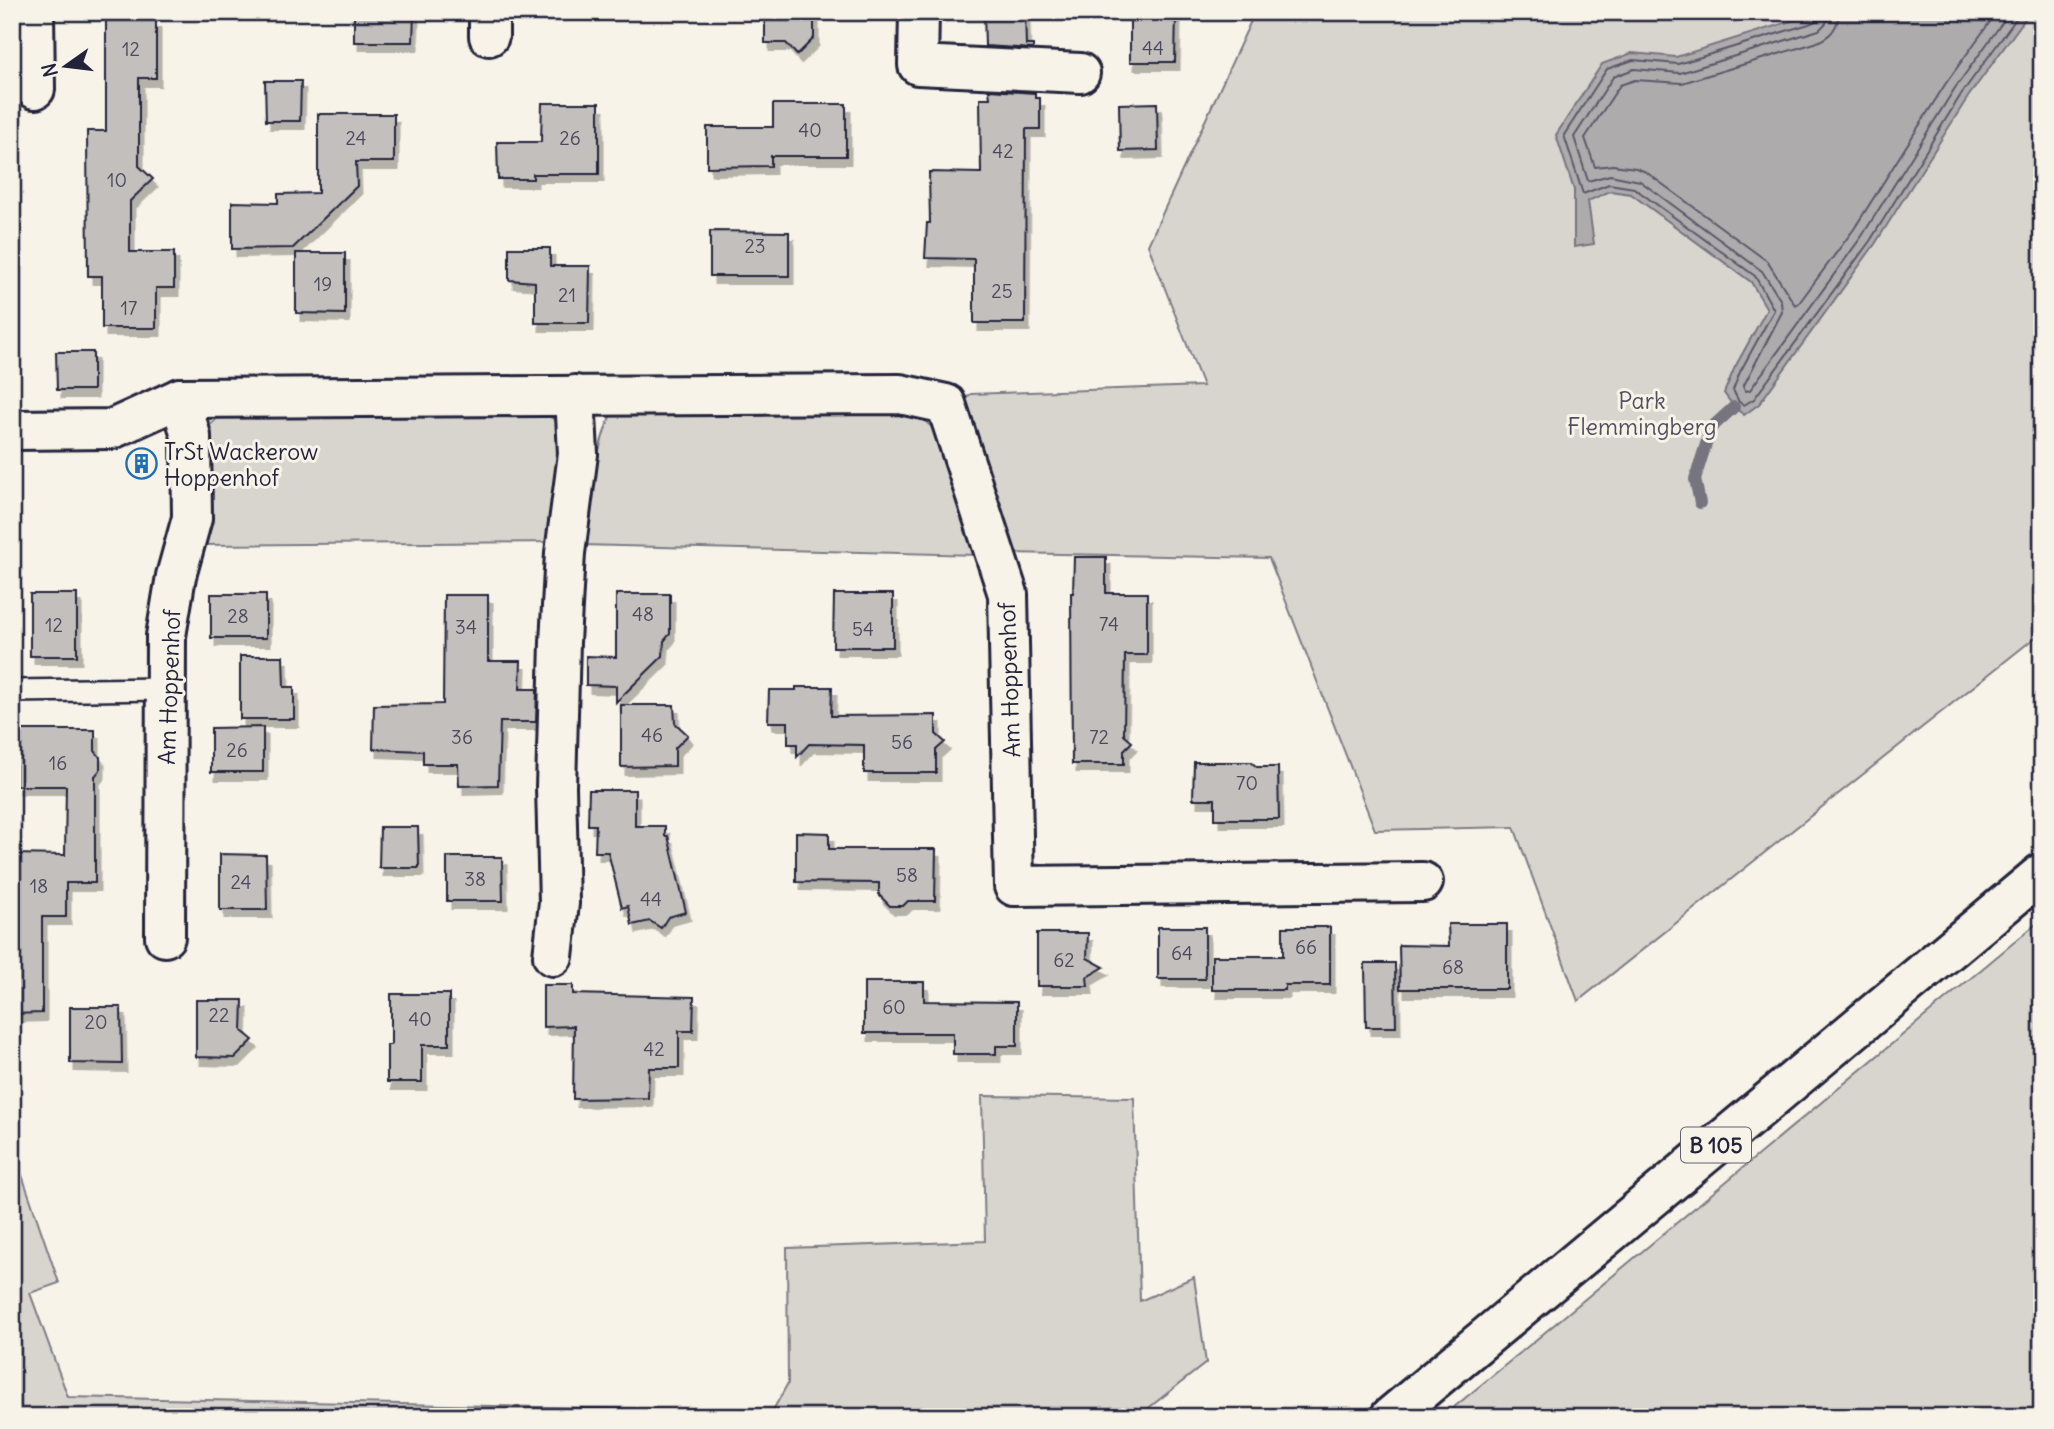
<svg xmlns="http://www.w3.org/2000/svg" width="2054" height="1429" viewBox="0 0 2054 1429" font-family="Delius,sans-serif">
<defs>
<filter id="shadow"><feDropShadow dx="4.5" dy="8" stdDeviation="0" flood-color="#0004"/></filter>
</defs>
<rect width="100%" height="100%" fill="#f7f3e8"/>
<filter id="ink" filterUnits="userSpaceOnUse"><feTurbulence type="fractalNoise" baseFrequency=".0143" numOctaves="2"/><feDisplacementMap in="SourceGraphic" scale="14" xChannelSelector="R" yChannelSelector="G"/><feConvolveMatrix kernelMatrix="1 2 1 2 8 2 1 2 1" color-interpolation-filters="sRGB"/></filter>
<g filter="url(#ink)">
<g fill="#d8d5cf" stroke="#7d7c85" stroke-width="2">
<polygon points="1255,12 2042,12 2042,632 1578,1001 1514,827 1375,830 1269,558 1004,553 956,405 971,394 1203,386 1148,245"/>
<polygon points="226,410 544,412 562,426 558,542 197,545 207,428"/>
<path d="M900,411L921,418L933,428L977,555L581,545C589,501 594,455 611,414Z"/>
<polygon points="2042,919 2042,1417 1442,1417 1520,1353"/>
<polygon points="982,1096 1134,1098 1140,1301 1194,1277 1206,1363 1137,1417 12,1417 12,1146 59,1283 30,1293 68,1397 772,1412 788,1383 787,1248 985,1241"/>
</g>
<polygon fill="#aeabad" stroke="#76747f" stroke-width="2" points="1820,12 2030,12 1968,97 1875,244 1759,404 1744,415 1734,407 1724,393 1734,369 1767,309 1751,282 1631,194 1610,191 1588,201 1594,244 1574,247 1574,190 1556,135 1602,64 1632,53 1676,57"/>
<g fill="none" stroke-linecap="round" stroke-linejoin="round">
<g stroke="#5a5969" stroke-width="2">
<polyline points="1820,12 1818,20 1809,24 1678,64 1633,60 1607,69 1564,135 1583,194 1609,184 1634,188 1755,276 1774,310 1740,372 1733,390 1739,402 1744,405 1754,399 1870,241 1962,93 2021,12"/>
<polyline points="1829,12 1826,23 1819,30 1680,73 1634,69 1613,77 1574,137 1588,181 1610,175 1640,181 1762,271 1781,301 1782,312 1743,387 1746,391 1750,390 1862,236 1955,88 2010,12"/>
<path d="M1839,12C1838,29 1830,37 1815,43L1682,83L1635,80L1620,85L1585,138L1595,167L1613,165L1636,168L1646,172L1767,261L1795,305L1799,303L1854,229L1946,83L1997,12"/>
</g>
<polyline stroke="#76747f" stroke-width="12" points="1700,503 1695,479 1711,428 1734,407"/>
</g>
<g fill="#c2bfbd" stroke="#22223b" stroke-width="2" filter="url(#shadow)">
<polygon points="354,12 414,12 413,42 354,42"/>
<polygon points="765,12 814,12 814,38 797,55 786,43 765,43"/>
<polygon points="984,12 1025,12 1026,45 1033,45 1033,49 985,46"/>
<polygon points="1130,12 1176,12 1175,62 1130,62"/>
<polygon points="106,20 156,20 156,78 139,78 139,166 153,179 130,201 130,252 174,252 174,288 156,288 156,328 102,328 102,276 88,276 87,131 106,131"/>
<polygon points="265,81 301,81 300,121 266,121"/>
<polygon points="989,90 1035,93 1035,98 1040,98 1040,129 1026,129 1025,323 974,323 974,259 925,258 927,223 930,223 929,172 981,173 980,98 990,98"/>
<polygon points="542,103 599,103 599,174 533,174 533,179 498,179 497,142 541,142"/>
<polygon points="1157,103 1158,150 1120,151 1119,104"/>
<polygon points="773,104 846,104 846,156 771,156 771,166 707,167 707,127 773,127"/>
<polygon points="318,114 394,114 394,162 356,162 357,186 293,248 232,249 232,202 278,203 278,194 318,193"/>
<polygon points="710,231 789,232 789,276 710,276"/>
<polygon points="509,248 550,248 550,266 590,266 589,323 535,323 535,282 509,280"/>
<polygon points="296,253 345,253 345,314 296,313"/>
<polygon points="56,352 93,352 93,390 57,390"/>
<polygon points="1074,557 1106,557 1106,593 1147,593 1147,655 1125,655 1124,735 1132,742 1124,750 1124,764 1072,764 1071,593 1073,593"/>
<rect x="30" y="594" width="47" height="62"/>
<rect x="211" y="594" width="55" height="44"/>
<polygon points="616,594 670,594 670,634 664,641 663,656 616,702 616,686 586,685 586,656 616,657"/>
<polygon points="834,594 893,594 893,647 833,647"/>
<polygon points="444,595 488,595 488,661 521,661 520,689 537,689 536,722 500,722 498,785 459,786 458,764 423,764 423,751 373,749 374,705 443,704"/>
<polygon points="240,656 283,656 284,687 294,687 294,719 240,719"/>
<polygon points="796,687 832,687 831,716 936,715 936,734 945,742 936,750 936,773 864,773 864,745 809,744 797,757 797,744 788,744 788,722 768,722 769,690 796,690"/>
<polygon points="621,705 674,705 675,723 688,735 675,748 675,766 621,767"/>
<polygon points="263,727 263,772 211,772 211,728"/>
<polygon points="16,730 95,730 95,751 100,757 100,770 95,776 95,883 66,883 66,917 42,917 42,1013 12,1014 12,854 65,855 66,786 16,786"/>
<polygon points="1194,762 1251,762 1257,767 1278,767 1279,819 1215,819 1215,799 1193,799"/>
<polygon points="589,790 635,790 635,826 665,826 665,836 668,836 686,912 668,917 661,928 650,921 632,925 628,906 622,908 608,852 595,852 596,825 588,825"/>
<polygon points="380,827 418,827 419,868 379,868"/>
<polygon points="796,832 829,833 829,849 936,849 935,901 908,901 903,906 890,906 879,895 879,883 796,882"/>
<polygon points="220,854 266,855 267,910 220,910"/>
<polygon points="447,857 502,857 503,901 447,901"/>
<polygon points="1448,924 1507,924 1507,989 1400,989 1399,945 1449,946"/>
<rect x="1158" y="927" width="47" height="52"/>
<polygon points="1283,927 1330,927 1330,985 1285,985 1285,990 1212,990 1212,956 1283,956"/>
<polygon points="1037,933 1088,933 1087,958 1104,967 1087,977 1088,986 1037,986"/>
<polygon points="1365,963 1395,963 1396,1027 1366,1027"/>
<polygon points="864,982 924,982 924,1001 1017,1002 1017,1046 996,1046 996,1054 953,1054 953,1033 864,1033"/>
<polygon points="543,985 573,985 573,994 694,997 693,1031 679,1031 679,1068 649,1068 648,1098 573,1099 574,1026 543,1027"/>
<polygon points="391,994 449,994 449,1045 422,1045 422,1082 387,1082 387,1045 391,1045"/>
<polygon points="196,1000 243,1000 242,1031 253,1040 235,1058 196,1057"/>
<polygon points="70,1007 121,1007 122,1064 70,1063"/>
</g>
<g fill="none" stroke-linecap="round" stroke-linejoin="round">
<defs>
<polyline id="lane" points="12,691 166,689"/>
<g id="street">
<polyline points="34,12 35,89"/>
<polyline points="489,12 489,36"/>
<polyline points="919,12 918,65 1080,73"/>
<polyline points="12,430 112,429 180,398 900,394 946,404 1008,594 1014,886 1423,882"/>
<polyline points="165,937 166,636 176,576 192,518 191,436 180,398"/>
<polyline points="553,956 559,903 556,787 560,642 565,553 578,454 575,395"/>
</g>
<polyline id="highway" points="1390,1417 2042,873"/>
</defs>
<use href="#lane" stroke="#22223b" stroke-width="26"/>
<use href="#street" stroke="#22223b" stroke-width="44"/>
<use href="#highway" stroke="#22223b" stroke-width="44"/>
<use href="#lane" stroke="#f7f3e8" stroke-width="21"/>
<use href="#street" stroke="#f7f3e8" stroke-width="38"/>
<use href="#highway" stroke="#f7f3e8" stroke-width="38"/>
</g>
</g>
<defs>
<symbol id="building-ring" viewBox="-11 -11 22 22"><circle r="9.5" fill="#f7f3e8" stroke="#1f6fb2" stroke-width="1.5"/><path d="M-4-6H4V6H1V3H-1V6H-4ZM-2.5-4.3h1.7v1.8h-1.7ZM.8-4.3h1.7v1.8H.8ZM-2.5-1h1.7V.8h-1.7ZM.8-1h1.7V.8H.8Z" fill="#1f6fb2"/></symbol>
</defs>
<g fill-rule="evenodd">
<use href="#building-ring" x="124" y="446" width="35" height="35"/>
</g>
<g text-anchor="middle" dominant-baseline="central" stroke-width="6" stroke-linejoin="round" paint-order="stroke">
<g font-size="19" fill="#4a495c">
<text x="1153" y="48">44</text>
<text x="131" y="49">12</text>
<text x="810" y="130">40</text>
<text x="356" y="138">24</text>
<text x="570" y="138">26</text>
<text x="1003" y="151">42</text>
<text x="117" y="180">10</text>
<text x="755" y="246">23</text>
<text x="323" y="284">19</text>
<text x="1002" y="291">25</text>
<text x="567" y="295">21</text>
<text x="129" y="308">17</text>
<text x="643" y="614">48</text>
<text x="238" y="616">28</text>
<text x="1109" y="624">74</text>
<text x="54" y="625">12</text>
<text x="466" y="627">34</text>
<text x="863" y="629">54</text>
<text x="652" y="735">46</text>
<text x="462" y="737">36</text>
<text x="1099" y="737">72</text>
<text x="902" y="742">56</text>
<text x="237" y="750">26</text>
<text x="58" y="763">16</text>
<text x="1247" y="783">70</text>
<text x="907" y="875">58</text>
<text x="475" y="879">38</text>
<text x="241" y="882">24</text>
<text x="39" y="886">18</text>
<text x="651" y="899">44</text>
<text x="1306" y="947">66</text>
<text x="1182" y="953">64</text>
<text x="1064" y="960">62</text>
<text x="1453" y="967">68</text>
<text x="894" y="1007">60</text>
<text x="219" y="1015">22</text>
<text x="420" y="1019">40</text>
<text x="96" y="1022">20</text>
<text x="654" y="1049">42</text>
</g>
<rect fill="#f7f3e8" stroke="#62616f" stroke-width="2" x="1681" y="1127.5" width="70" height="35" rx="5"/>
<g font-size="21" font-weight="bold" fill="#22223b">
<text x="1716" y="1145">B 105</text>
</g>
<g font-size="23" fill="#504f60" stroke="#f7f3e8">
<text x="1642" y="400">Park<tspan x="1642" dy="26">Flemmingberg</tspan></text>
</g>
<g font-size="23" fill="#22223b" stroke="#f7f3e8" text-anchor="start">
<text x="164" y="451">TrSt Wackerow<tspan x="164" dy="26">Hoppenhof</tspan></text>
</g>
<g font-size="23" fill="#22223b" stroke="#f7f3e8">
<text transform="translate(1009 680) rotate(-92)">Am Hoppenhof</text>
<text transform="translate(169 687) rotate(-88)">Am Hoppenhof</text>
</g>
</g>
<rect width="2054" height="1429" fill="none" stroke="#f7f3e8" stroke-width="42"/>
<rect x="21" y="21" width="2012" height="1387" fill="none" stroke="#22223b" stroke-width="2.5" filter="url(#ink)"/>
<g transform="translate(66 66) rotate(256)" stroke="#f7f3e8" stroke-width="5" paint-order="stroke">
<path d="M0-5L12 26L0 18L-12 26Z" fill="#22223b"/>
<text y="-10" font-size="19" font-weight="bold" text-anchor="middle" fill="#22223b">N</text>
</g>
</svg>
